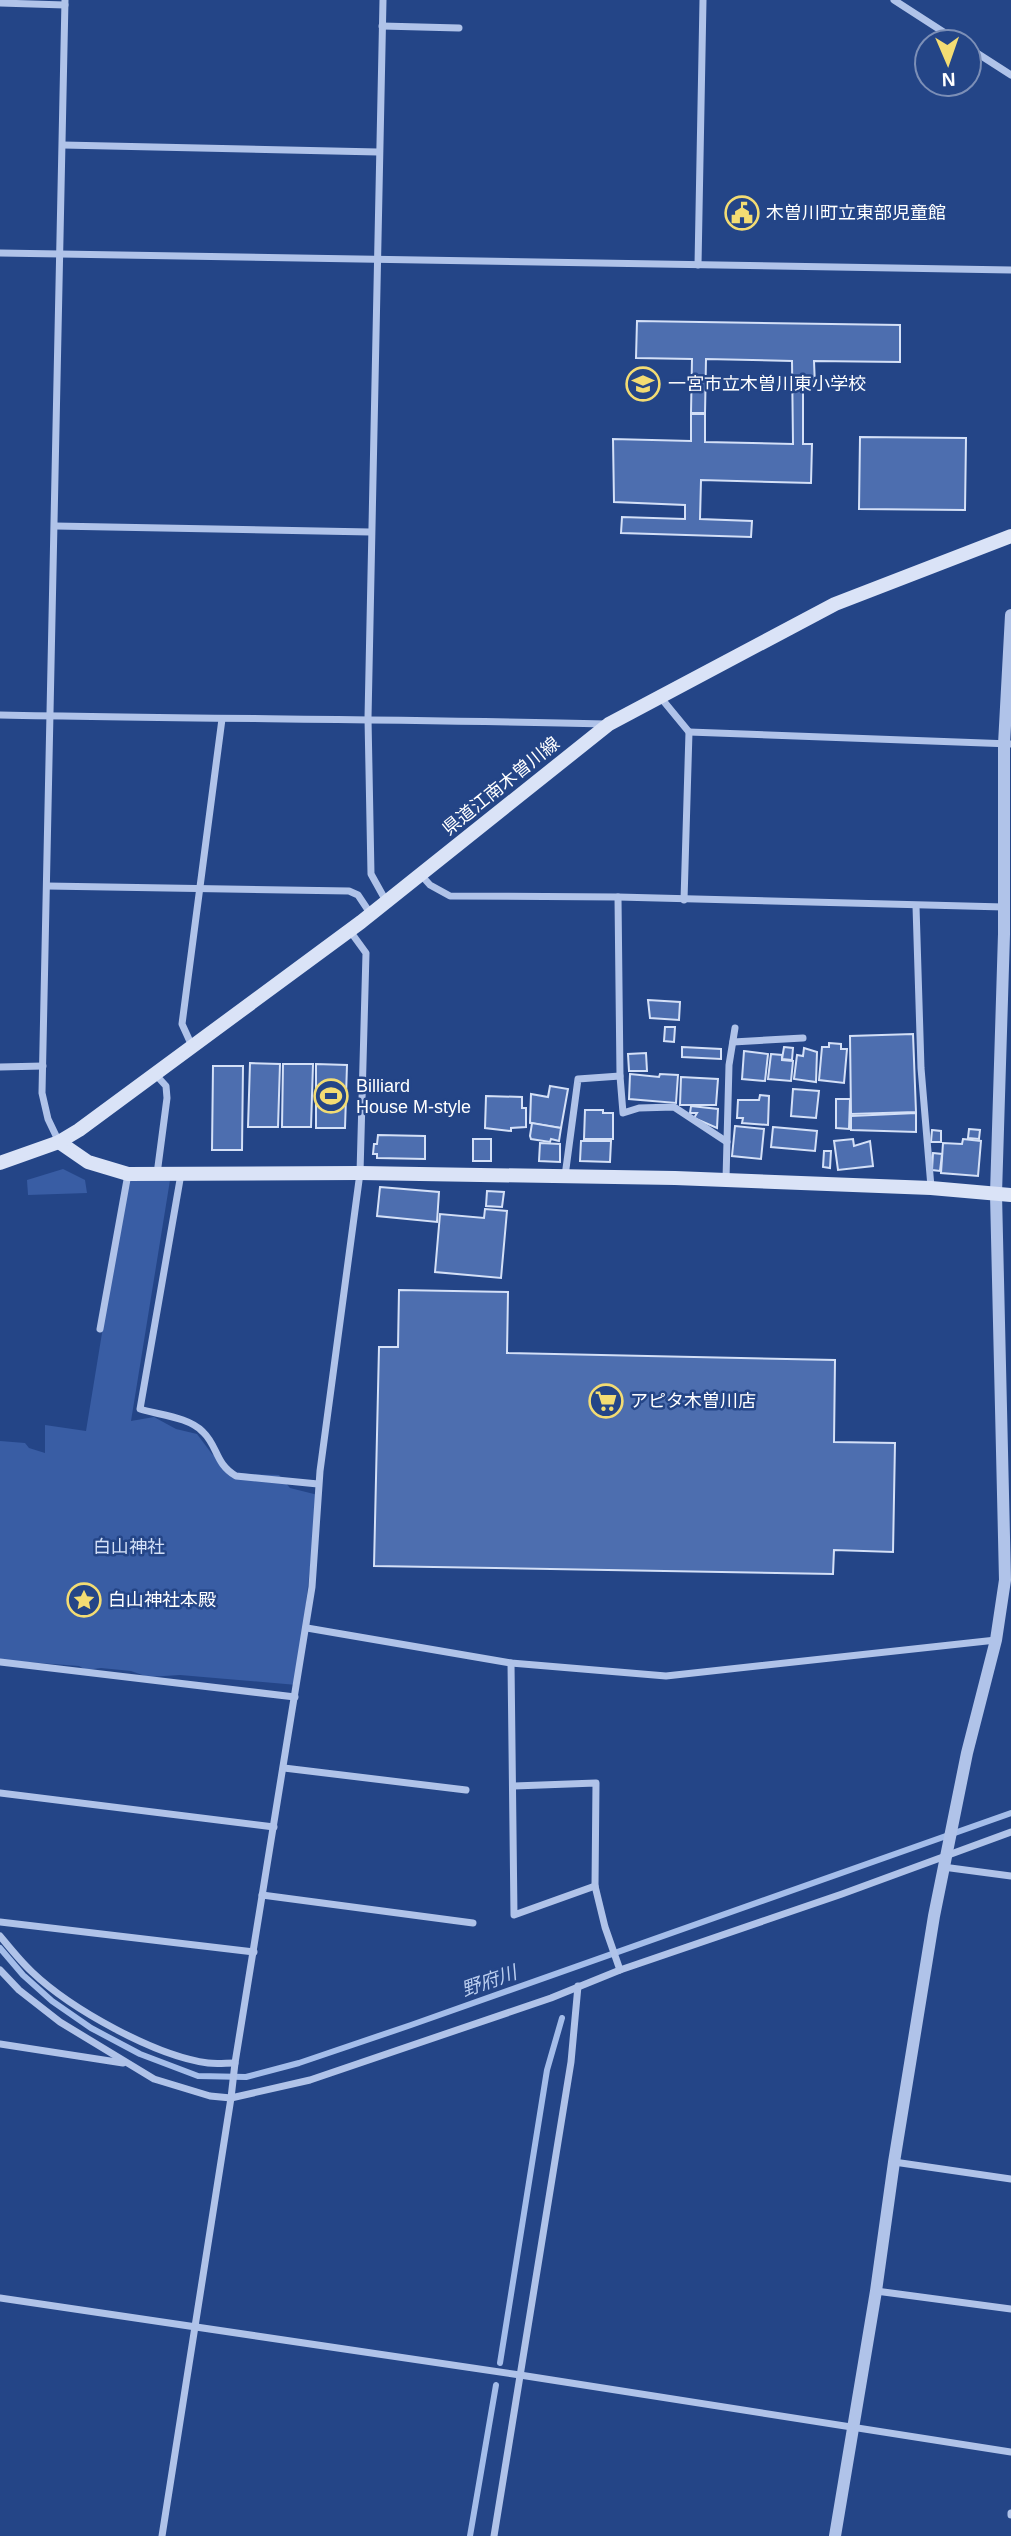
<svg xmlns="http://www.w3.org/2000/svg" width="1011" height="2536" viewBox="0 0 1011 2536" font-family="Helvetica,'Noto Sans JP',sans-serif">
<rect width="100%" height="100%" fill="#244587"/>
<g fill="#395da4">
<polygon points="63,1169 85,1180 87,1193 28,1195 27,1180"/>
<path d="M128,1174H171L131,1421L154,1417L176,1429L197,1434L212,1454L225,1464L229,1471C246,1475 261,1474 279,1475L290,1488L318,1495L297,1685L180,1675L148,1677L131,1671L101,1668L86,1670L79,1666L0,1660V1441L25,1443L29,1448L45,1453V1425L86,1431Z"/>
</g>
<g fill="none" stroke-linecap="round" stroke-linejoin="round">
<g stroke="#a4bdea" stroke-width="6">
<polyline points="0,1948 23,1975 52,2001 91,2028 140,2054 198,2076 246,2077 299,2063 411,2025 1011,1813"/>
<polyline points="500,2363 547,2070 562,2018"/>
<polyline points="470,2536 496,2385"/>
</g>
</g>
<g fill="#4d6eaf" stroke="#d4e0f7" stroke-width="2">
<polygon points="637,321 900,325 900,362 814,361 815,386 803,386 803,444 812,444 811,483 701,480 700,519 752,521 751,537 621,533 622,517 685,519 685,505 614,502 613,439 691,441 691,414 705,414 705,442 793,444 792,361 706,359 705,413 691,413 692,359 636,358"/>
<polygon points="860,437 966,438 965,510 859,509"/>
<polygon points="648,1000 680,1002 679,1020 650,1018"/>
<polygon points="665,1027 675,1027 674,1042 664,1041"/>
<polygon points="913,1034 916,1112 851,1114 850,1036"/>
<polygon points="829,1043 841,1044 841,1049 847,1049 844,1083 819,1080 822,1047 829,1047"/>
<polygon points="682,1047 721,1049 721,1059 682,1057"/>
<polygon points="784,1047 793,1048 792,1060 782,1059"/>
<polygon points="804,1048 817,1052 816,1082 794,1079 797,1055 803,1056"/>
<polygon points="744,1051 768,1054 765,1081 742,1079"/>
<polygon points="646,1053 647,1071 629,1071 628,1054"/>
<polygon points="771,1054 782,1055 782,1060 793,1061 791,1081 768,1079"/>
<polygon points="250,1063 280,1064 278,1127 248,1127"/>
<polygon points="283,1064 313,1064 311,1127 282,1127"/>
<polygon points="316,1064 347,1065 345,1128 316,1128"/>
<polygon points="213,1066 243,1066 242,1150 212,1150"/>
<polygon points="630,1074 659,1077 660,1074 678,1075 676,1103 629,1099"/>
<polygon points="681,1077 718,1079 716,1105 680,1105"/>
<polygon points="550,1086 568,1089 561,1128 530,1123 531,1094 548,1097"/>
<polygon points="793,1089 819,1091 816,1118 791,1116"/>
<polygon points="760,1095 769,1096 768,1125 742,1123 743,1118 737,1118 738,1100 759,1100"/>
<polygon points="486,1096 522,1097 522,1108 526,1108 526,1127 511,1128 511,1131 485,1128"/>
<polygon points="836,1099 850,1099 849,1129 836,1128"/>
<polygon points="691,1106 718,1109 717,1128 694,1118 697,1113 690,1113"/>
<polygon points="585,1110 603,1110 603,1113 613,1113 613,1139 584,1139"/>
<polygon points="916,1113 916,1132 851,1130 851,1116"/>
<polygon points="532,1123 561,1128 559,1141 551,1139 550,1142 531,1139 530,1136"/>
<polygon points="735,1126 764,1129 761,1159 732,1156"/>
<polygon points="773,1127 817,1131 815,1151 771,1147"/>
<polygon points="969,1129 980,1130 979,1139 968,1138"/>
<polygon points="932,1130 941,1131 941,1142 931,1142"/>
<polygon points="378,1135 425,1136 425,1159 377,1158 377,1154 373,1154 374,1144 377,1144"/>
<rect x="473" y="1139" width="18" height="22"/>
<polygon points="853,1139 854,1146 870,1141 873,1166 838,1170 834,1141"/>
<polygon points="963,1139 981,1141 978,1176 941,1173 943,1143 962,1144"/>
<polygon points="581,1141 611,1141 610,1162 580,1161"/>
<polygon points="540,1143 560,1144 560,1162 539,1161"/>
<polygon points="824,1151 831,1151 830,1168 823,1167"/>
<polygon points="933,1153 942,1154 940,1171 932,1170"/>
<polygon points="380,1187 439,1192 437,1222 377,1216"/>
<polygon points="487,1191 504,1192 502,1207 486,1206"/>
<polygon points="485,1209 507,1211 501,1278 435,1272 440,1214 484,1218"/>
<polygon points="399,1290 508,1292 507,1353 835,1360 834,1442 895,1443 893,1552 834,1550 833,1574 374,1566 379,1347 398,1347"/>
</g>
<g fill="none" stroke-linecap="round" stroke-linejoin="round">
<g stroke="#b0c3e9" stroke-width="7">
<polyline points="383,0 368,718 371,874 386,901"/>
<polyline points="894,0 959,42"/>
<polyline points="0,3 65,5"/>
<polyline points="382,26 459,28"/>
<polyline points="969,48 1011,75"/>
<polyline points="63,145 378,152"/>
<polyline points="0,253 1011,270"/>
<polyline points="698,265 703,0"/>
<polyline points="55,526 370,532"/>
<polyline points="661,698 689,732 684,900"/>
<path d="M0,715C202,719 403,719 605,724"/>
<polyline points="689,732 1011,744"/>
<polyline points="421,875 430,885 450,896 618,897 1004,907"/>
<polyline points="47,886 349,891 358,895 370,913"/>
<polyline points="916,906 921,1068 931,1187"/>
<polyline points="733,1042 803,1038"/>
<polyline points="192,1046 182,1024 222,719"/>
<polyline points="0,1067 43,1066"/>
<polyline points="156,1075 166,1086 167,1098 157,1174"/>
<polyline points="620,1076 623,1113 639,1108 674,1107 727,1142"/>
<polyline points="59,1142 48,1119 42,1093 65,0"/>
<path d="M181,1174L140,1409C159,1415 189,1417 203,1432C218,1446 215,1464 236,1476L318,1484"/>
<polyline points="565,1176 578,1079 620,1076 618,897"/>
<polyline points="726,1179 729,1065 735,1028"/>
<polyline points="100,1329 128,1174"/>
<polyline points="307,1628 511,1663 666,1676 996,1640"/>
<polyline points="0,1662 295,1697"/>
<polyline points="511,1663 514,1915 595,1886"/>
<polyline points="284,1768 466,1790"/>
<polyline points="514,1786 596,1783 595,1886 605,1927 620,1970"/>
<polyline points="0,1793 274,1827"/>
<polyline points="943,1867 1011,1876"/>
<polyline points="262,1895 473,1923"/>
<polyline points="0,1922 254,1952"/>
<path d="M0,1936C10,1948 21,1962 32,1972C71,2009 155,2056 208,2063C217,2064 226,2063 235,2063"/>
<polyline points="0,1970 19,1990 60,2022 154,2079 210,2096 231,2098 310,2080 551,1998 620,1970 842,1894 1011,1832"/>
<polyline points="0,2044 123,2063"/>
<polyline points="894,2162 1011,2179"/>
<polyline points="876,2291 1011,2309"/>
<polyline points="0,2298 520,2375 1011,2452"/>
<polyline points="1011,2515 1011,2513"/>
<polyline points="162,2536 231,2098 235,2063 312,1587 320,1471 360,1173 366,953 350,931"/>
<polyline points="494,2536 571,2062 578,1986"/>
</g>
<polyline stroke="#b0c3e9" stroke-width="12" points="835,2536 876,2291 894,2162 934,1916 967,1753 996,1640 1005,1580 996,1194 1004,934 1004,744 1011,615"/>
<g stroke="#dae3f7" stroke-width="14">
<polyline points="59,1142 88,1162 128,1174 360,1173 675,1178 931,1188 1011,1195"/>
<polyline points="0,1163 59,1142 79,1130 361,922 609,724 835,604 1011,536"/>
</g>
</g>
<defs>
<symbol id="civic-ring" viewBox="-11 -11 22 22"><circle r="9.5" fill="#244587" stroke="#f3dc73" stroke-width="1.5"/><path d="M-.6-6.5H3V-4.5H.6V-3L4-1V1h2V6H-6V1h2V-1L-.6-3ZM-1.2 2.5V6h2.4V2.5Z" fill="#f3dc73"/></symbol>
<symbol id="school-ring" viewBox="-11 -11 22 22"><circle r="9.5" fill="#244587" stroke="#f3dc73" stroke-width="1.5"/><path d="M0-5L7-2L0 1L-7-2ZM-4 1L0 2.5L4 1V4Q0 6-4 4Z" fill="#f3dc73"/></symbol>
<symbol id="stadium-ring" viewBox="-11 -11 22 22"><circle r="9.5" fill="#244587" stroke="#f3dc73" stroke-width="1.5"/><path d="M0-5a6.5 5 0 1 0 0 10a6.5 5 0 1 0 0-10ZM-3.5-1.8h7v3.6h-7Z" fill="#f3dc73"/></symbol>
<symbol id="supermarket-ring" viewBox="-11 -11 22 22"><circle r="9.5" fill="#244587" stroke="#f3dc73" stroke-width="1.5"/><path d="M-6-5.5h2.5l.6 2H6L4.5 2H-2.5L-4.4-4H-6ZM-1.5 3.2a1.3 1.3 0 1 0 .1 0ZM3 3.2a1.3 1.3 0 1 0 .1 0Z" fill="#f3dc73"/></symbol>
<symbol id="sight-ring" viewBox="-11 -11 22 22"><circle r="9.5" fill="#244587" stroke="#f3dc73" stroke-width="1.5"/><path d="M0-6L1.8-2.2L6-1.7L2.9 1.2L3.7 5.4L0 3.3L-3.7 5.4L-2.9 1.2L-6-1.7L-1.8-2.2Z" fill="#f3dc73"/></symbol>
</defs>
<g fill-rule="evenodd">
<use href="#civic-ring" x="723" y="194" width="38" height="38"/>
<use href="#school-ring" x="624" y="365" width="38" height="38"/>
<use href="#stadium-ring" x="312" y="1077" width="38" height="38"/>
<use href="#supermarket-ring" x="587" y="1382" width="38" height="38"/>
<use href="#sight-ring" x="65" y="1581" width="38" height="38"/>
</g>
<g text-anchor="middle" dominant-baseline="central" stroke-width="5" stroke-linejoin="round" paint-order="stroke">
<g font-size="18" fill="#fff" stroke="#244587" text-anchor="start">
<text x="766" y="213">木曽川町立東部児童館</text>
<text x="668" y="384">一宮市立木曽川東小学校</text>
<text x="356" y="1086">Billiard<tspan x="356" dy="21">House M-style</tspan></text>
<text x="630" y="1401">アピタ木曽川店</text>
<text x="108" y="1600">白山神社本殿</text>
</g>
<g font-size="18" fill="#fff" stroke="#244587">
<text transform="translate(501 786) rotate(-39)">県道江南木曽川線</text>
</g>
<g font-size="18" fill="#d4e0f7" stroke="#244587">
<text x="129" y="1547">白山神社</text>
</g>
<g font-size="19" font-style="italic" fill="#bbcef0" stroke="#244587">
<text transform="translate(489 1981) rotate(-19)">野府川</text>
</g>
</g>
<g transform="translate(948 63) rotate(178)"><circle r="33" fill="#244587" stroke="#7c8fb7" stroke-width="2"/>
<path d="M0-5L12 26L0 18L-12 26Z" fill="#f3dc73"/>
<text y="-10" font-size="19" font-weight="bold" text-anchor="middle" fill="#ffffff">N</text>
</g>
</svg>
